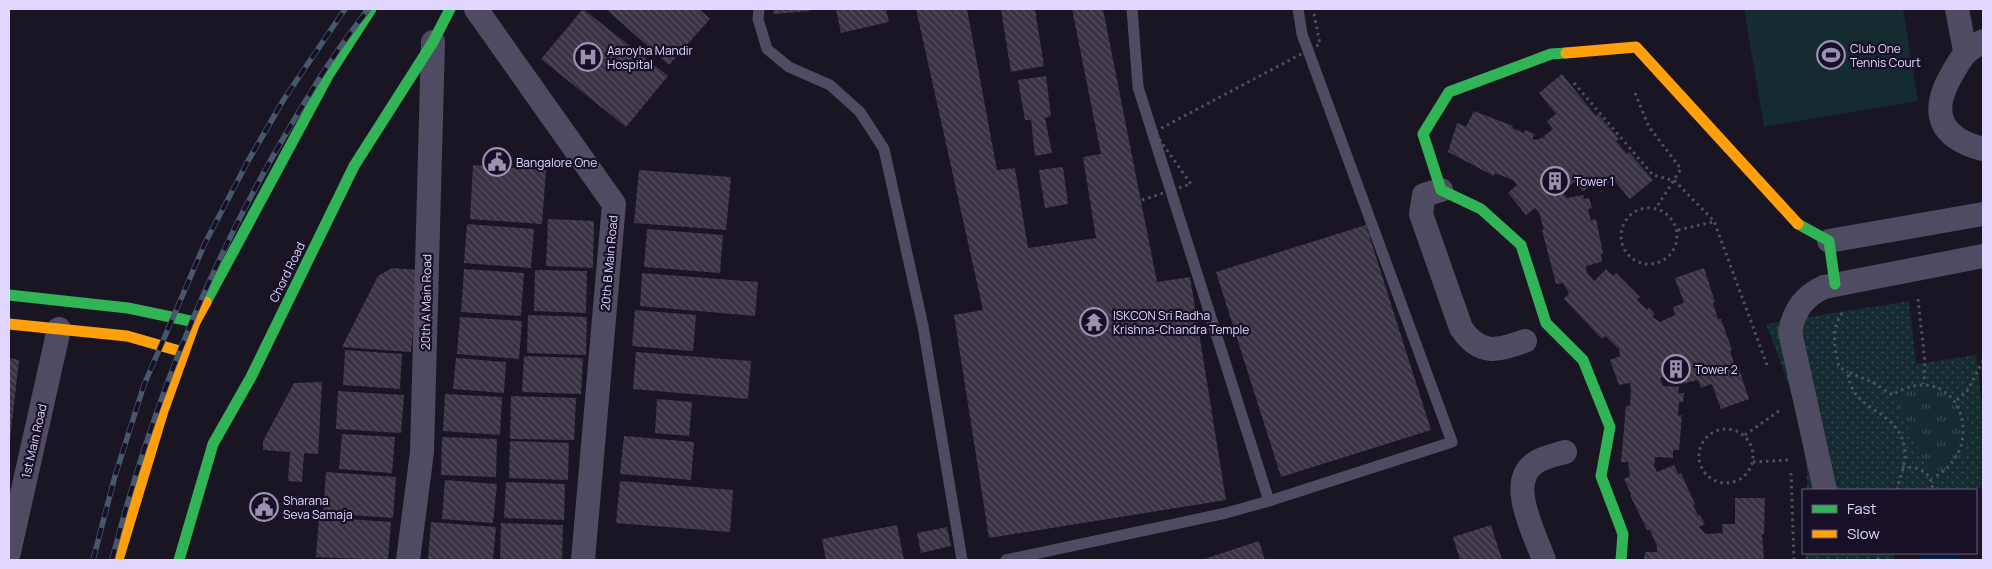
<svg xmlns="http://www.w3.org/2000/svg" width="1992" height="569" viewBox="0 0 1992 569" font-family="Manrope,sans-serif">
<defs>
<pattern id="grass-dots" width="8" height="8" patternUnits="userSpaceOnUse" patternTransform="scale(1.25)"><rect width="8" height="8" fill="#142b2f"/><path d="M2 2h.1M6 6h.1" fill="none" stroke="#36494e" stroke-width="1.8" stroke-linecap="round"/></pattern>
<pattern id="park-tufts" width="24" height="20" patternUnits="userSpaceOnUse" patternTransform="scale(1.25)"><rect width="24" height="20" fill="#142b2f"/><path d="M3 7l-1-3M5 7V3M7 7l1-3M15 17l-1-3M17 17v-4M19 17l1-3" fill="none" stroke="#36494e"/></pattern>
<pattern id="water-rules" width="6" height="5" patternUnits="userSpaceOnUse" patternTransform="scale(1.25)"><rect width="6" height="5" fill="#0c1842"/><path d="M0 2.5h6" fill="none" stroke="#2f395e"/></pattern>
<pattern id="building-back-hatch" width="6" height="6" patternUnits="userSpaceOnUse" patternTransform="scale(1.25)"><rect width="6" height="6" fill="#393344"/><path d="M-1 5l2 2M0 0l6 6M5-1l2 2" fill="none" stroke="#555060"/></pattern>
</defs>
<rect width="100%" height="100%" fill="#191522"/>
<g fill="url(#grass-dots)">
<path d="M1909,301L1916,364L1976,355L1983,413V487L1967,490H1807C1809,432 1786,378 1766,324Z"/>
<polygon points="1805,553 1894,553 1895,560 1805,560"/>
</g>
<path fill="url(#park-tufts)" d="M1917,384C1979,387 1989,456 1932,478L1892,395L1903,388Z"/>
<polygon fill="#142b2f" points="1744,9 1903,9 1918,101 1764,127"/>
<polygon fill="url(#water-rules)" points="1924,553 1958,553 1964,560 1918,560"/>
<g fill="url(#building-back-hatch)">
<polygon points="583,9 668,76 626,127 541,59"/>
<polygon points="606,9 699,9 710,19 669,65"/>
<polygon points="774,9 810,9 810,11 773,14"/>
<polygon points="836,9 886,9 889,22 841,33"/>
<polygon points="916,9 967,9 997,170 1015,168 1028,248 1096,238 1083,157 1101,154 1072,9 1103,9 1157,282 1190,277 1226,500 989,538 954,315 983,310"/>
<polygon points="1001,9 1035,9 1044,66 1011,72"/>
<polygon points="1562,74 1596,116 1598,114 1619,139 1616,141 1627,154 1629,152 1653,180 1630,199 1613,179 1603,187 1598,181 1583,191 1574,182 1562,192 1567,198 1583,195 1584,199 1589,198 1592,208 1588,209 1591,221 1596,219 1603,253 1601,254 1602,262 1586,266 1587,273 1594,281 1606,269 1613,276 1616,273 1640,297 1637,300 1647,310 1649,307 1655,314 1652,317 1660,322 1675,315 1673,307 1684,303 1675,278 1704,268 1715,302 1713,303 1718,319 1721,319 1732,350 1730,351 1735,367 1738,366 1749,399 1721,409 1712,384 1701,388 1698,380 1680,384 1676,373 1660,378 1663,386 1679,387 1678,393 1684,393 1683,402 1679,402 1678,416 1682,415 1679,450 1673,450 1673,458 1655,457 1654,466 1657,472 1674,465 1678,474 1681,473 1695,504 1693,505 1698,516 1700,515 1705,524 1699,527 1706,534 1723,533 1722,524 1735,524 1735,498 1765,498 1764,534 1762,534 1764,560 1644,560 1645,552 1657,552 1657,546 1650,530 1647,530 1630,495 1631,494 1624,479 1630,476 1628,462 1621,462 1626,406 1630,406 1631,390 1630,383 1619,385 1610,360 1620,356 1619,349 1605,336 1602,339 1564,299 1569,293 1563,283 1556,284 1542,230 1544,230 1539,212 1535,208 1526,215 1508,193 1517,185 1513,180 1495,173 1494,176 1448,152 1457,123 1466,127 1474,111 1513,126 1512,128 1524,133 1525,130 1535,134 1532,139 1535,140 1545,137 1544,136 1553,129 1547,121 1556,114 1539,93"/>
<polygon points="1046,76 1051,116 1045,118 1052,153 1035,156 1031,120 1025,120 1018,80"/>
<polygon points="473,165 546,170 542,224 470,219"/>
<polygon points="1063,167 1068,204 1045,208 1039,170"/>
<polygon points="639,170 731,177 726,230 634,223"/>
<polygon points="548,219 594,221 593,268 546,266"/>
<polygon points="467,224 534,229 531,268 464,263"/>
<polygon points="1366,225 1431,430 1281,477 1216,272"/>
<polygon points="647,229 723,235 720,273 644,267"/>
<polygon points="392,268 419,270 411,352 342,347 378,276"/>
<polygon points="464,269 524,273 521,316 461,312"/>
<polygon points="535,270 587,271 586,313 534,311"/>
<polygon points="642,273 758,282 755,316 640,306"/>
<polygon points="635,310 696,315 693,351 632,346"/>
<polygon points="528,315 587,317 586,355 527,353"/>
<polygon points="460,317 522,321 519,359 457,354"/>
<polygon points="345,350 402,354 400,389 343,385"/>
<polygon points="636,352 751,361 748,399 633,389"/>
<polygon points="524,356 583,358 581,394 522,392"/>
<polygon points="9,358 19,360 10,440 9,440"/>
<polygon points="456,358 506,362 504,393 453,389"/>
<polygon points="322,382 318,454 304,453 302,482 288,481 290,452 263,450 263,441 294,383"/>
<polygon points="338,391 404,395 401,433 336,429"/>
<polygon points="445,394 502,397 500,435 443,431"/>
<polygon points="511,396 576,398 574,440 510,439"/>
<polygon points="657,399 692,402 689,436 655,433"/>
<polygon points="342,434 395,437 392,473 339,469"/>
<polygon points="624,436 694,442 691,480 620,474"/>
<polygon points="442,437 497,439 496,477 441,475"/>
<polygon points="510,441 569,443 568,480 509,478"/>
<polygon points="326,472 396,477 393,518 323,513"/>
<polygon points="445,480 497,484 493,523 442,519"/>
<polygon points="620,481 733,490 730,532 616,523"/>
<polygon points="506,482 565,484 564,520 504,518"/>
<polygon points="319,517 391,522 388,560 316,557"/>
<polygon points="431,522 496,527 493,560 428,560"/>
<polygon points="501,523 563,525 562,560 500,560"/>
<polygon points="897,525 904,560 826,560 822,539"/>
<polygon points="1491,525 1502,560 1460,560 1453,537"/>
<polygon points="947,527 951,546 921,553 917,533"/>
<polygon points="1259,541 1265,560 1201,560"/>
</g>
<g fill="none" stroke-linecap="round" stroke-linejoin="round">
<g stroke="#495363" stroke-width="3" stroke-dasharray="2.5 4" stroke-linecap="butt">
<polyline points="1574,83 1653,175 1675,181 1714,221 1767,365"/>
<polyline points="1635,93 1649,127 1681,169 1656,208"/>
<circle cx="1649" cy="236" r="28"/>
<polyline points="1678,230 1713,222"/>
<polyline points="1918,299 1925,362 1924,384"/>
<path d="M1842,313C1830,331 1835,348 1839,367L1848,372"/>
<polyline points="1957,400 1967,391 1983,361"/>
<circle cx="1726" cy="456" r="27"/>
<polyline points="1745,435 1779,411"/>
<polyline points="1753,462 1790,460"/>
<path d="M1902,467C1921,467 1930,471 1933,490"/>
<polyline points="1791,473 1794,560"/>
<path d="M1897,490C1899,479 1906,464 1905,453C1902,407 1851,415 1848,372L1874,383L1892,395C1958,354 1992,450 1932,478"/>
<polyline points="1878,560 1881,553"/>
</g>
<g stroke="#4f4b62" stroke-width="11">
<polyline points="759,9 758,19 767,49 789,67 830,85 860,112 884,149 923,326 962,560"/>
<polyline points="1132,9 1138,87 1269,501 1452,442 1302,34 1298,9"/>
<polyline points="1006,560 1226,513 1269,501"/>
</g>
<g stroke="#4f4b62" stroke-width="24">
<polyline points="476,9 614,204 583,560"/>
<polyline points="1957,9 1965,51"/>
<path d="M1983,41C1964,52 1963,55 1952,74C1929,113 1940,138 1983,149"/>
<path d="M1441,190L1424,195L1421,214L1461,328C1480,356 1496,351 1525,341"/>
<polyline points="1829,241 1983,214"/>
<path d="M1825,490L1790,332C1794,310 1804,296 1824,287L1983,256"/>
<polyline points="9,552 59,329"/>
<polyline points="408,560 422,452 433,42"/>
<path d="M1544,560C1535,534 1506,482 1535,463C1543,457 1555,455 1565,452"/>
</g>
<g stroke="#30b455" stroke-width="11">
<polyline points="1566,53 1551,54 1449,92 1423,134 1441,190 1481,209 1521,245 1546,323 1583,360 1610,427 1601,476 1623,534 1621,560"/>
<polyline points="1798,224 1829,241 1835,284"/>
<polyline points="9,295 128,308 195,322"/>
<polyline points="206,302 329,74 371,9"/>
<polyline points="179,560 213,444 251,377 354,166 433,42 450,9"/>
</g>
<g stroke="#ff9f0a" stroke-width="11">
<polyline points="1566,53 1636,47 1798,224"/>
<polyline points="9,324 127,336 183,352"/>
<polyline points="118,560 163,411 195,322 206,302"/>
</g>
<defs>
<g id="rail">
<polyline points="93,560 115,476 144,385 205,243 248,161 284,99 345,9"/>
<path d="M112,560C151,407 210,261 291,125C315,85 339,45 369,9"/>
</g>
</defs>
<use href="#rail" stroke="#47576c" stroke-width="5.5"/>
<use href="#rail" stroke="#171027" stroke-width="4" stroke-dasharray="11" stroke-linecap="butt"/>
<polyline stroke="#495363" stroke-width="3" stroke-dasharray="2.5 4" stroke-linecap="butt" points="1142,200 1191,184 1154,132 1320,44 1313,9"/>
</g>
<defs>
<symbol id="stadium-ring" viewBox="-11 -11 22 22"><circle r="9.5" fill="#171027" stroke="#9a92b1" stroke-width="1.5"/><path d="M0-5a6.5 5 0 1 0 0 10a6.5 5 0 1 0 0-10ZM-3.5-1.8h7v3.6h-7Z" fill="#9a92b1"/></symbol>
<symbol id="hospital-ring" viewBox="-11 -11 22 22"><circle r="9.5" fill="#171027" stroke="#9a92b1" stroke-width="1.5"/><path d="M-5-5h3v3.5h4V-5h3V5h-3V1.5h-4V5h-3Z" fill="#9a92b1"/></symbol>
<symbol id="civic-ring" viewBox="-11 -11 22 22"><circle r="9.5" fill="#171027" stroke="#9a92b1" stroke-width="1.5"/><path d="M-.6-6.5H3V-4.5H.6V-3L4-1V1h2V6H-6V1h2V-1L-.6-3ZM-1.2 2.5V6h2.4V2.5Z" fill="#9a92b1"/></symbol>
<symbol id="building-ring" viewBox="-11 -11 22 22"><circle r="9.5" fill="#171027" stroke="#9a92b1" stroke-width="1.5"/><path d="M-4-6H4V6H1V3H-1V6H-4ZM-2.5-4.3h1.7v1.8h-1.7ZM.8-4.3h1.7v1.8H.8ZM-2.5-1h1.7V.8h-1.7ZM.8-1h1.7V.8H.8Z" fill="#9a92b1"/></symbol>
<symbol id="temple-ring" viewBox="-11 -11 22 22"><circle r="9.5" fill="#171027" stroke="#9a92b1" stroke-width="1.5"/><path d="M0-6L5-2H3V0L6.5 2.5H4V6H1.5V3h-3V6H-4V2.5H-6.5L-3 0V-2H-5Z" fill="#9a92b1"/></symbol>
</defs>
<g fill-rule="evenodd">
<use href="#stadium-ring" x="1815" y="39" width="32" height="32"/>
<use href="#hospital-ring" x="572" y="41" width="32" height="32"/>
<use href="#civic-ring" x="481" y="146" width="32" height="32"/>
<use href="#building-ring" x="1539" y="165" width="32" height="32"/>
<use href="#temple-ring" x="1078" y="306" width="32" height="32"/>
<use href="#building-ring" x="1660" y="353" width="32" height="32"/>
<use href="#civic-ring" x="248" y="491" width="32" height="32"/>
</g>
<g text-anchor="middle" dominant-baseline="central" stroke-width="4.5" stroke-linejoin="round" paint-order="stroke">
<g font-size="12" fill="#e0d6fe" stroke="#171027" text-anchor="start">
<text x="1850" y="48">Club One<tspan x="1850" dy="14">Tennis Court</tspan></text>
<text x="607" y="50">Aaroyha Mandir<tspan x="607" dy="14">Hospital</tspan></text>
<text x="516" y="162">Bangalore One</text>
<text x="1574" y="181">Tower 1</text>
<text x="1113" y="315">ISKCON Sri Radha<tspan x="1113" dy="14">Krishna-Chandra Temple</tspan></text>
<text x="1695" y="369">Tower 2</text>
<text x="283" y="500">Sharana<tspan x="283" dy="14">Seva Samaja</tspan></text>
</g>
<g font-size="12" fill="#e0d6fe" stroke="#171027">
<text transform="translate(609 263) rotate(-85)">20th B Main Road</text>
<text transform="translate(287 272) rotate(-64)">Chord Road</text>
<text transform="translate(426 302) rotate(-89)">20th A Main Road</text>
<text transform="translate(34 441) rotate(-77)">1st Main Road</text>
</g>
</g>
<rect width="1992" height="569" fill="none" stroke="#e0d6fe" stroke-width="20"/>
<rect x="1802" y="489" width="175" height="65" fill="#171027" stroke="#675f7d"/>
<rect x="1812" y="505" width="25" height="8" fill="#30b455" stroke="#675f7d"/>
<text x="1847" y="514" font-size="15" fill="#e0d6fe">Fast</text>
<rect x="1812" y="530" width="25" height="8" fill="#ff9f0a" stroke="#675f7d"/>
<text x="1847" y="539" font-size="15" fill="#e0d6fe">Slow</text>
</svg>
